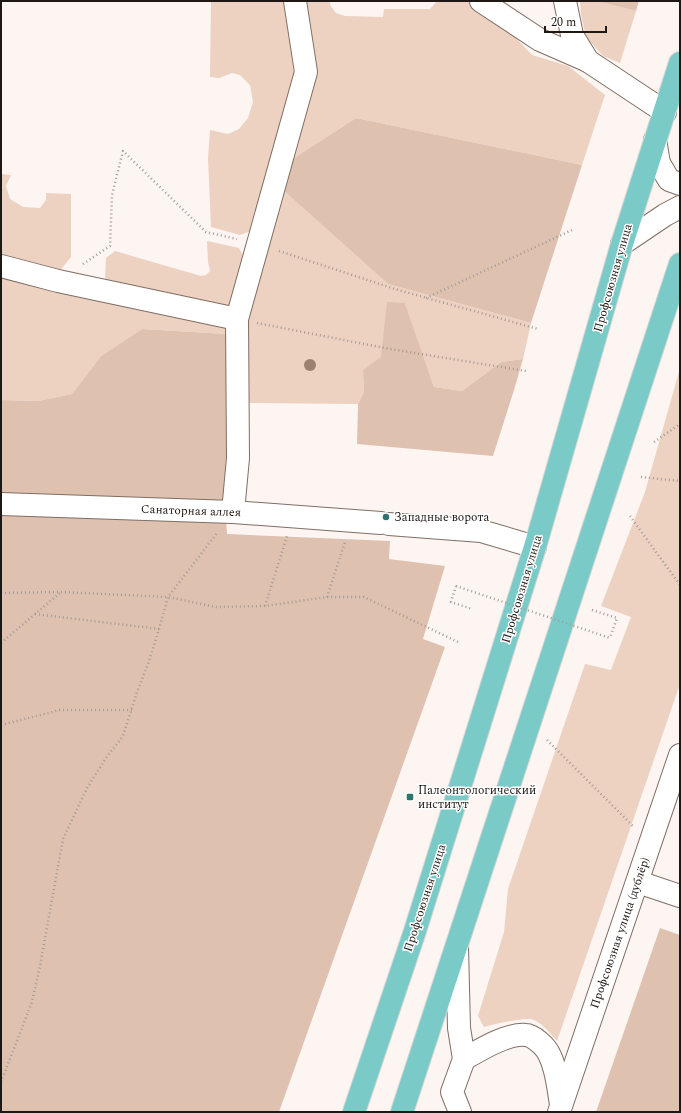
<svg xmlns="http://www.w3.org/2000/svg" width="681" height="1113" viewBox="0 0 681 1113" font-family="Spectral,serif">
<rect width="100%" height="100%" fill="#fdf5f1"/>
<g fill="#edd1c1">
<polygon points="211,1 287,1 299,79 257,229 240,235 211,227 208,158 210,130 228,134 239,129 248,118 253,102 250,85 240,75 232,73 219,78 210,77"/>
<polygon points="301,1 330,1 330,5 336,13 345,16 383,17 384,9 430,9 437,1 469,1 496,17 532,55 568,66 605,95 582,165 356,118 291,160"/>
<polygon points="580,1 596,1 636,11 620,63 603,56 586,37 581,15"/>
<polygon points="1,174 11,175 6,186 10,199 23,207 40,208 46,200 46,193 71,194 71,257 59,272 1,259"/>
<polygon points="284,191 388,284 531,323 523,359 501,362 462,391 434,387 405,303 381,358 363,370 364,392 358,404 248,403 247,322"/>
<polygon points="207,241 239,248 247,263 238,301 224,309 112,285 105,278 106,258 115,251 201,276 206,275 210,271 208,262"/>
<polygon points="1,275 226,327 227,334 142,329 101,356 72,394 38,401 1,400"/>
<path d="M680,368V684L557,1041C551,1034 540,1020 530,1019C520,1018 495,1024 484,1027L478,1016L504,932L508,889L585,664L611,670L631,617L601,606L645,492Z"/>
</g>
<g fill="#dfc1b0">
<polygon points="596,1 639,1 636,11"/>
<polygon points="356,118 582,165 531,323 388,284 284,191 291,160"/>
<polygon points="387,302 405,303 434,387 462,391 501,362 523,359 514,390 493,456 357,444 358,404 364,392 363,370 381,357"/>
<polygon points="142,329 227,334 231,447 225,504 227,534 390,541 389,559 445,566 423,639 445,647 279,1112 1,1112 1,400 38,401 72,394 101,356"/>
<polygon points="660,928 680,935 680,1112 596,1112"/>
</g>
<g fill="none" stroke-linecap="round" stroke-linejoin="round">
<defs>
<g id="minor">
<polyline points="481,1 540,40 588,61"/>
<polyline points="565,1 572,35 588,61 665,112"/>
<polyline points="655,140 659,163 669,180 680,184"/>
<polyline points="622,244 665,215 680,207"/>
<polyline points="1,266 58,281 237,319 238,458 233,512"/>
<polyline points="237,319 306,72 295,1"/>
<polyline points="1,504 233,512 381,523"/>
<polyline points="389,524 481,531 535,547"/>
<polyline points="638,882 680,896"/>
<polyline points="457,947 459,1028 464,1059 452,1092 460,1112"/>
<path d="M464,1059C480,1050 507,1033 526,1035C533,1035 546,1047 549,1054C557,1069 558,1088 561,1104"/>
<polyline points="559,1112 680,755"/>
</g>
<g id="major">
<polyline points="354,1112 415,931 535,547 622,244 680,63"/>
<polyline points="402,1112 680,264"/>
</g>
</defs>
<use href="#minor" stroke="#7f6e64" stroke-width="24"/>
<use href="#major" stroke="#d6d5d5" stroke-width="24"/>
<g stroke="#a29a96" stroke-width="2.5" stroke-dasharray="1 3" stroke-linecap="butt">
<polyline points="279,251 395,289 538,329"/>
<polyline points="83,264 110,246 112,195 123,151 206,232 237,239"/>
<polyline points="426,298 572,230"/>
<polyline points="257,323 390,349 526,371"/>
<polyline points="654,442 680,424"/>
<polyline points="641,477 680,481"/>
<polyline points="630,516 680,585"/>
<polyline points="456,586 451,602 472,609"/>
<polyline points="1,593 62,592 168,597 216,607 265,606 327,597 364,597 458,642"/>
<polyline points="327,597 345,542"/>
<polyline points="265,606 287,536"/>
<polyline points="592,610 617,618 610,638"/>
<polyline points="35,614 159,629"/>
<polyline points="1,643 61,592"/>
<polyline points="1,725 60,710 132,710"/>
<polyline points="547,740 634,827"/>
<polyline points="1,1082 32,1002 40,966 63,839 87,788 106,758 123,736 137,692 148,664 159,629 168,597 217,533"/>
</g>
<use href="#minor" stroke="#fff" stroke-width="22"/>
<use href="#major" stroke="#7acbc7" stroke-width="22"/>
<polyline stroke="#a29a96" stroke-width="2.5" stroke-dasharray="1 3" stroke-linecap="butt" points="456,586 610,638"/>
</g>
<circle fill="#9b8170" cx="310" cy="365" r="6"/>
<g fill="#2c756f" stroke="#fff" stroke-width="1.5">
<circle cx="386" cy="517" r="4"/>
<rect x="406" y="793" width="8" height="8" rx="2"/>
</g>
<g text-anchor="middle" dominant-baseline="central" stroke-width="3" stroke-linejoin="round" paint-order="stroke">
<g font-size="12" fill="#1e1713" stroke="#fff">
<text transform="translate(613 278) rotate(-74)">Профсоюзная улица</text>
<text transform="translate(191 511) rotate(2)">Санаторная аллея</text>
<text transform="translate(522 589) rotate(-73)">Профсоюзная улица</text>
<text transform="translate(425 898) rotate(-72)">Профсоюзная улица</text>
<text transform="translate(620 933) rotate(-71)">Профсоюзная улица (дублёр)</text>
</g>
<g font-size="12" fill="#1e1713" stroke="#fff" text-anchor="start">
<text x="394" y="517">Западные ворота</text>
<text x="418" y="790">Палеонтологический<tspan x="418" dy="14">институт</tspan></text>
</g>
</g>
<rect width="681" height="1113" fill="none" stroke="#1e1713" stroke-width="4"/>
<path d="M545 26v6h61v-6" fill="none" stroke="#1e1713" stroke-width="2"/>
<text x="551" y="26" font-size="12" fill="#1e1713" stroke="#ffffff" stroke-width="3" paint-order="stroke">20 m</text>
</svg>
